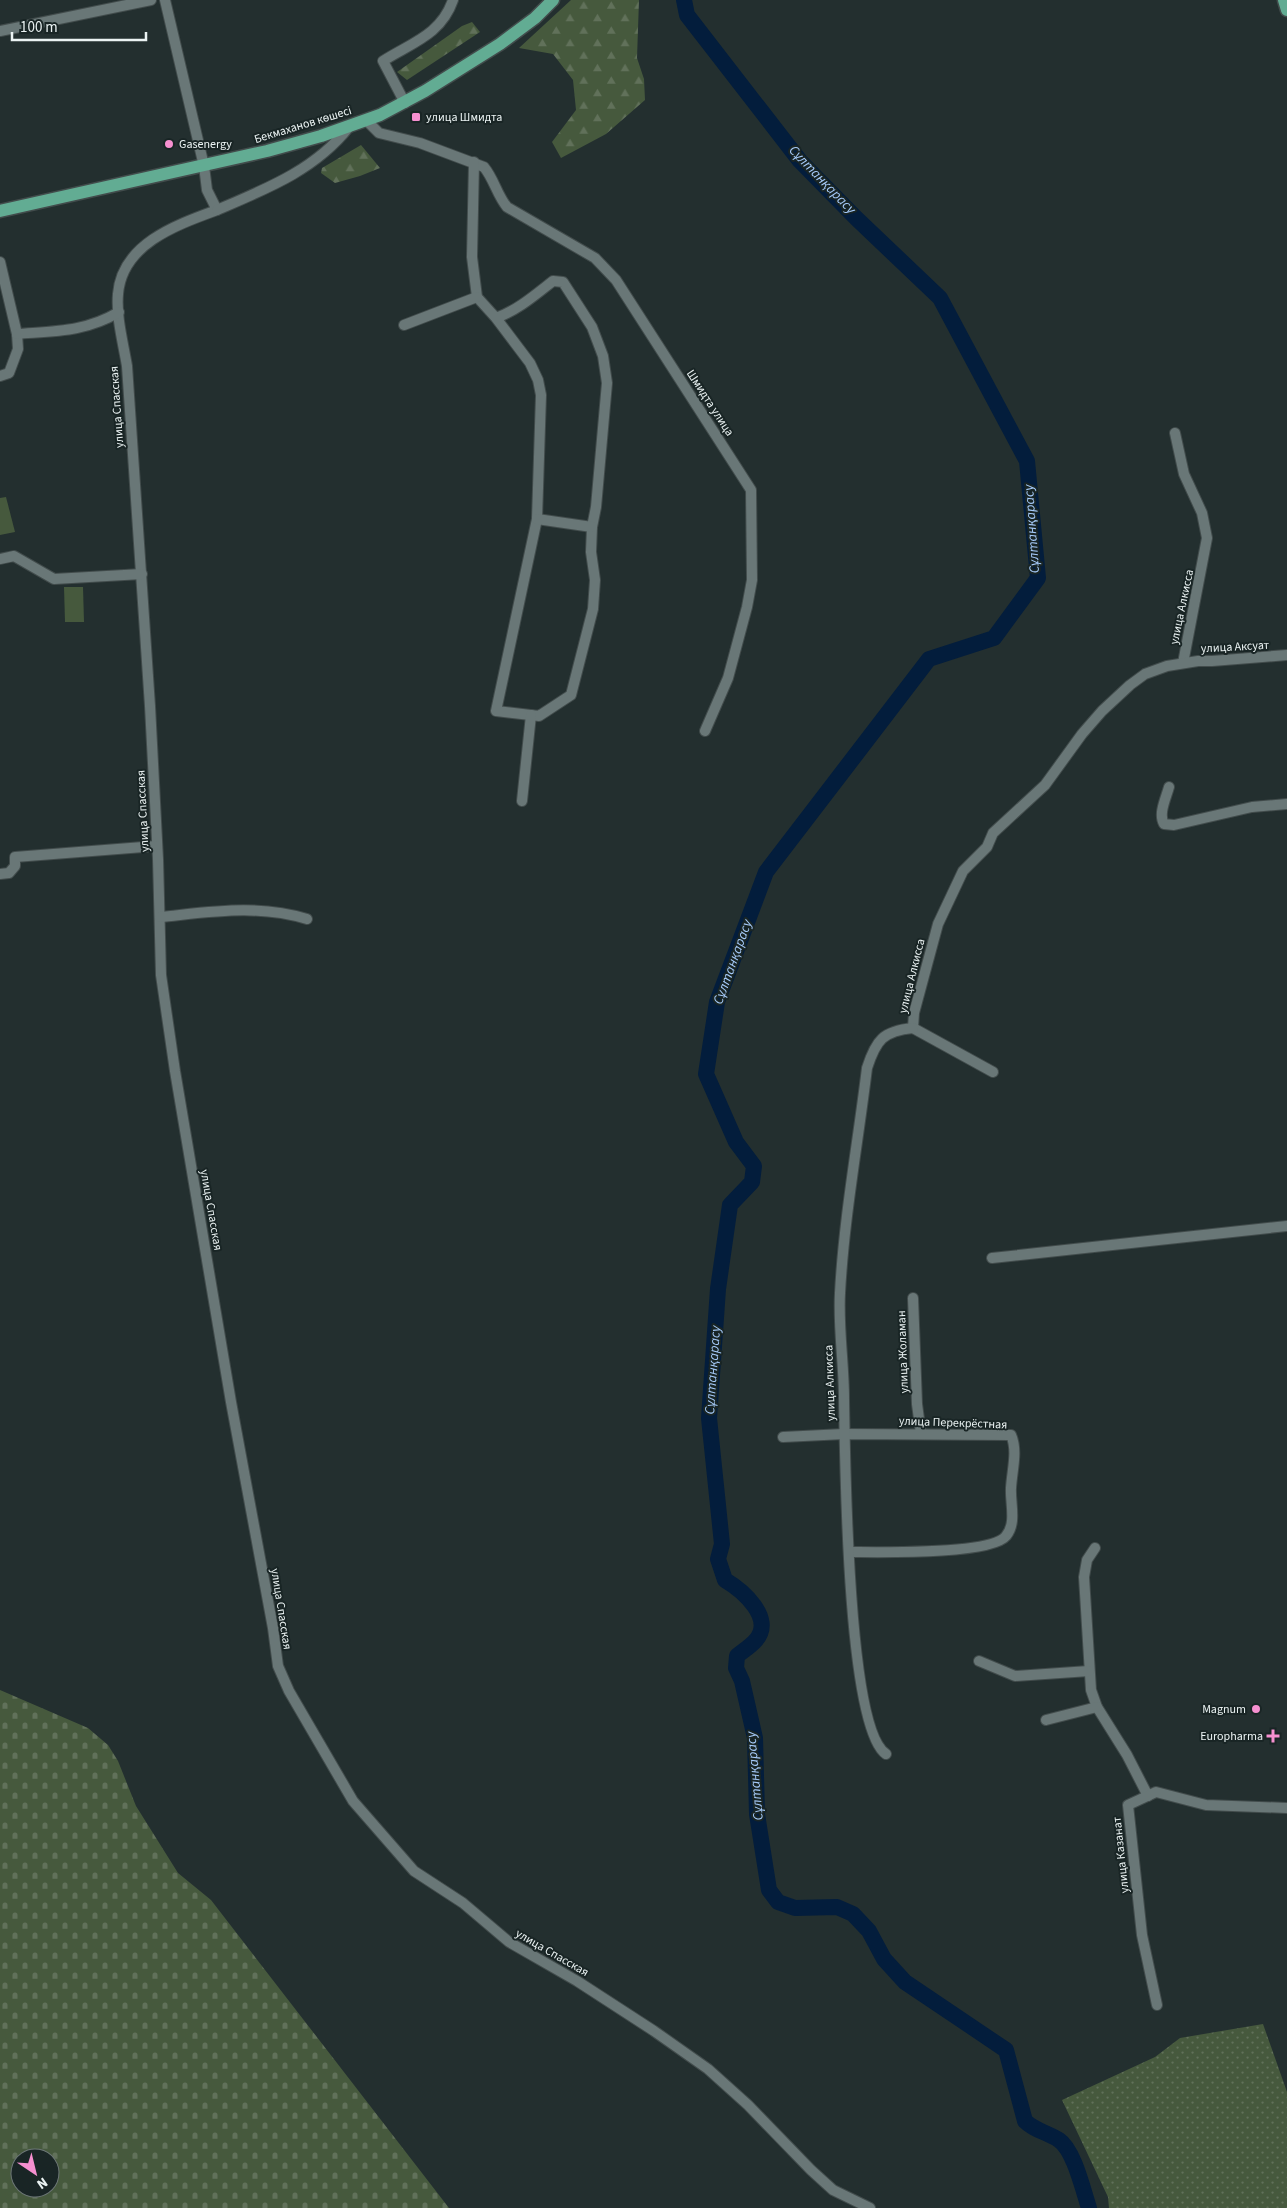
<svg xmlns="http://www.w3.org/2000/svg" width="1287" height="2208" viewBox="0 0 1287 2208" font-family="'Source Sans 3',sans-serif">
<defs>
<pattern id="green-dots" width="8" height="8" patternUnits="userSpaceOnUse" patternTransform="scale(1.25)"><rect width="8" height="8" fill="#46593d"/><path d="M2 2h.1M6 6h.1" fill="none" stroke="#61715a" stroke-width="1.8" stroke-linecap="round"/></pattern>
<pattern id="forest-firs" width="22" height="20" patternUnits="userSpaceOnUse" patternTransform="scale(1.25)"><rect width="22" height="20" fill="#46593d"/><path d="M5 1l3.5 6h-7zM16 11l3.5 6h-7z" fill="#61715a"/></pattern>
<pattern id="cemetery-stones" width="16" height="16" patternUnits="userSpaceOnUse" patternTransform="scale(1.25)"><rect width="16" height="16" fill="#46593d"/><path d="M2 7V4a2 2 0 0 1 4 0v3zM10 15v-3a2 2 0 0 1 4 0v3z" fill="#61715a"/></pattern>
</defs>
<rect width="100%" height="100%" fill="#232f2f"/>
<polygon fill="url(#green-dots)" points="1263,2024 1287,2092 1287,2208 1109,2208 1108,2197 1062,2100 1155,2057 1180,2038"/>
<g fill="url(#forest-firs)">
<polygon points="571,0 639,0 637,58 644,79 645,100 606,134 561,158 552,142 576,110 573,80 553,54 519,48"/>
<polygon points="472,22 480,32 407,80 397,72 462,26"/>
<polygon points="361,145 380,168 360,176 335,183 321,173 322,168"/>
</g>
<path fill="url(#cemetery-stones)" fill-rule="evenodd" d="M0,1690L88,1728L108,1745L118,1761L136,1806L178,1873L211,1900L449,2208H0ZM20,2158H50V2188H20Z"/>
<g fill="#46593d">
<polygon points="6,497 15,532 0,535 0,498"/>
<polygon points="64,587 83,587 84,622 65,622"/>
</g>
<g fill="none" stroke-linecap="round" stroke-linejoin="round">
<path stroke="#031d3c" stroke-width="16" d="M684,0L687,15L800,161L856,218L940,298L1027,461L1038,578L994,638L929,659L766,872L717,1002L706,1074L736,1142L754,1166L752,1182L730,1205L718,1289L709,1418L722,1544L718,1559L725,1580C742,1590 775,1618 756,1640C751,1646 743,1651 737,1656L736,1668L742,1681L755,1738L757,1814L769,1890L778,1902L795,1908L837,1907L853,1914L869,1931L884,1959L905,1982L1006,2050L1025,2121C1035,2131 1047,2132 1059,2140C1074,2150 1083,2190 1089,2208"/>
<defs>
<g id="minor">
<path d="M165,0L204,166L207,190L217,210C176,225 122,244 118,294C116,317 123,342 127,366L150,706L158,859L161,975L175,1071L231,1402L273,1628L278,1666L289,1691L353,1801L414,1871L463,1903L509,1942L577,1981L654,2031L708,2069L748,2105L811,2170L833,2190L870,2208"/>
<polyline points="0,31 151,0"/>
<path d="M405,103L383,61C411,43 441,35 453,0"/>
<path d="M366,120L379,133L420,143L484,167C494,179 497,195 507,207L595,258L616,280L751,490L752,580L747,607L728,678L705,731"/>
<path d="M474,162L472,257L477,297L496,318L530,363L538,380L541,395L537,519L496,711L539,716L571,695L593,609L595,580L591,552L592,527L596,507L607,383L603,356L592,327L563,282L553,281C535,295 518,310 496,318"/>
<path d="M217,210C266,189 315,170 349,127"/>
<polyline points="0,262 17,334 18,349 9,373 0,376"/>
<polyline points="404,325 477,297"/>
<path d="M17,334C55,331 85,332 119,312"/>
<polyline points="1175,433 1184,474 1202,513 1207,538 1183,663"/>
<polyline points="537,519 592,527"/>
<polyline points="0,559 14,556 54,579 142,574"/>
<path d="M1169,787C1166,798 1158,814 1164,824L1174,825L1252,807L1287,804"/>
<polyline points="522,801 531,715"/>
<polyline points="0,874 9,873 15,866 15,857 156,846"/>
<path d="M160,917C211,912 257,904 307,919"/>
<polyline points="913,1028 914,1013 938,924 963,871 987,847 993,833 1045,785 1082,734 1102,711 1130,685 1145,674 1167,666 1198,661 1212,661 1287,655"/>
<polyline points="913,1028 993,1072"/>
<polyline points="992,1258 1287,1226"/>
<polyline points="913,1298 917,1404 921,1434"/>
<path d="M783,1437L844,1434L1011,1435C1018,1451 1012,1470 1011,1488C1010,1503 1017,1523 1006,1536C991,1555 876,1552 849,1552"/>
<polyline points="1095,1548 1087,1560 1084,1577 1091,1690 1097,1707 1127,1755 1148,1796"/>
<polyline points="979,1661 1015,1676 1089,1671"/>
<polyline points="1046,1720 1097,1707"/>
<path d="M886,1754C847,1728 845,1454 844,1399C844,1363 838,1328 840,1293C844,1217 858,1143 867,1068C876,1040 883,1031 913,1028"/>
<polyline points="1157,2005 1142,1935 1128,1805 1156,1792 1206,1805 1287,1808"/>
</g>
<g id="major">
<polyline points="1284,0 1287,10"/>
<polyline points="0,211 267,151 321,136 380,115 425,91 500,44 535,18 553,0"/>
</g>
</defs>
<use href="#minor" stroke="#424c4c" stroke-width="12"/>
<use href="#major" stroke="#424c4c" stroke-width="15"/>
<use href="#minor" stroke="#697777" stroke-width="10"/>
<use href="#major" stroke="#62ac93" stroke-width="12"/>
</g>
<g fill="#f690d0" stroke="#192525" stroke-width="2">
<rect x="411" y="112" width="10" height="10" rx="2.5"/>
<circle cx="169" cy="144" r="5"/>
<circle cx="1256" cy="1709" r="5"/>
<path d="M1270.5 1728.5h5v5h5v5h-5v5h-5v-5h-5v-5h5z"/>
</g>
<g text-anchor="middle" dominant-baseline="central" stroke-width="4" stroke-linejoin="round" paint-order="stroke">
<g font-size="12" fill="#ebf3f3" stroke="#192525" text-anchor="start">
<text x="426" y="117">улица Шмидта</text>
<text x="179" y="144">Gasenergy</text>
<text x="1246" y="1709" text-anchor="end">Magnum</text>
<text x="1263" y="1736" text-anchor="end">Europharma</text>
</g>
<g font-size="12" fill="#ebf3f3" stroke="#192525">
<text transform="translate(303 125) rotate(-17)">Бекмаханов көшесі</text>
<text transform="translate(710 403) rotate(57)">Шмидта улица</text>
<text transform="translate(117 407) rotate(-94)">улица Спасская</text>
<text transform="translate(1182 607) rotate(-78)">улица Алкисса</text>
<text transform="translate(1235 647) rotate(-3)">улица Аксуат</text>
<text transform="translate(143 811) rotate(-93)">улица Спасская</text>
<text transform="translate(912 976) rotate(-76)">улица Алкисса</text>
<text transform="translate(211 1210) rotate(80)">улица Спасская</text>
<text transform="translate(903 1352) rotate(-92)">улица Жоламан</text>
<text transform="translate(830 1383) rotate(-92)">улица Алкисса</text>
<text transform="translate(953 1423) rotate(2)">улица Перекрёстная</text>
<text transform="translate(281 1609) rotate(81)">улица Спасская</text>
<text transform="translate(1121 1855) rotate(-96)">улица Казанат</text>
<text transform="translate(552 1953) rotate(30)">улица Спасская</text>
</g>
<g font-size="14" font-style="italic" fill="#a6cbfa" stroke="#192525">
<text transform="translate(822 180) rotate(46)">Сұлтанқарасу</text>
<text transform="translate(1032 529) rotate(-94)">Сұлтанқарасу</text>
<text transform="translate(733 962) rotate(-70)">Сұлтанқарасу</text>
<text transform="translate(713 1370) rotate(-86)">Сұлтанқарасу</text>
<text transform="translate(755 1776) rotate(-95)">Сұлтанқарасу</text>
</g>
</g>
<g transform="translate(35 2173) rotate(145)"><circle r="24" fill="#192525" stroke="#6d7777"/>
<path d="M0-4L9 19L0 12L-9 19Z" fill="#f690d0"/>
<text y="-8" font-size="14" font-weight="bold" text-anchor="middle" fill="#ebf3f3">N</text>
</g>
<path d="M12 32v8h134v-8" fill="none" stroke="#ebf3f3" stroke-width="2.5"/>
<text x="20" y="32" font-size="15" fill="#ebf3f3" stroke="#192525" stroke-width="4" paint-order="stroke">100 m</text>
</svg>
